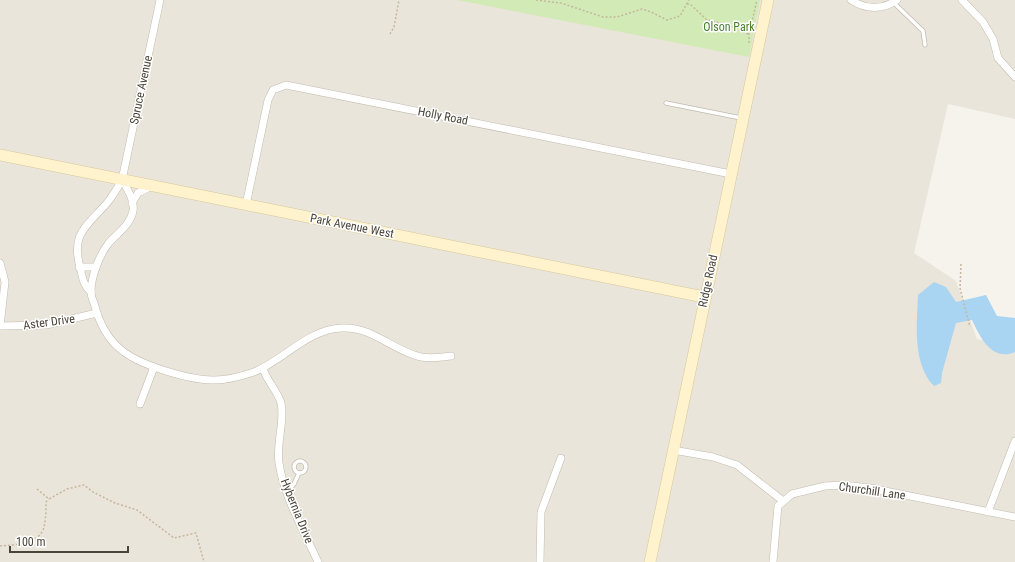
<svg xmlns="http://www.w3.org/2000/svg" width="1015" height="562" viewBox="0 0 1015 562" font-family="'Roboto Condensed',sans-serif">
<rect width="100%" height="100%" fill="#f6f3ec"/>
<polygon fill="#eae5da" points="0,0 1015,0 1015,119 948,104 914,253 956,281 977,339 1015,348 1015,562 0,562"/>
<polygon fill="#d2eab5" points="457,0 760,0 749,57"/>
<path fill="#a9d4f2" d="M934,282L946,287L956,302L986,295L997,316L1015,318V352C992,362 980,337 972,320L956,323L942,373L941,383L934,386C912,364 917,323 918,295Z"/>
<g fill="none" stroke-linecap="round" stroke-linejoin="round">
<defs>
<g id="lane">
<polyline points="893,2 923,31 925,45"/>
<polyline points="666,103 741,118"/>
<circle cx="300" cy="467" r="6"/>
<polyline points="287,492 294,484 299,473"/>
</g>
<g id="street">
<path d="M851,0C867,10 882,10 897,0"/>
<polyline points="962,0 983,22 993,39 998,58 1015,77"/>
<path d="M122,180C127,189 135,200 133,211C130,226 117,233 108,244C99,256 91,277 91,292C91,298 95,304 96,310C101,326 110,342 124,352C143,366 192,381 215,380C228,380 242,376 254,372C284,360 308,329 342,328C372,326 393,351 421,357C431,359 441,357 451,356"/>
<polyline points="132,203 138,193 152,186"/>
<polyline points="246,205 268,100 273,90 286,85 731,174"/>
<polyline points="0,263 5,282 0,326 46,325 97,313"/>
<polyline points="79,267 96,267"/>
<path d="M91,292C84,286 83,280 81,271C70,234 85,228 107,203C113,196 118,187 122,180L160,0"/>
<path d="M263,368C266,380 277,390 281,403C285,421 276,443 279,463C284,497 304,531 318,562"/>
<polyline points="140,404 154,367"/>
<polyline points="673,450 713,457 737,465 783,501"/>
<polyline points="988,512 1015,441"/>
<polyline points="540,562 541,512 561,458"/>
<polyline points="773,562 778,506 792,494 825,486 843,485 870,488 1015,517"/>
</g>
<g id="secondary">
<polyline points="0,155 704,297"/>
<polyline points="650,562 768,0"/>
</g>
</defs>
<use href="#lane" stroke="#c2bbae" stroke-width="5"/>
<use href="#street" stroke="#c2bbae" stroke-width="8"/>
<use href="#secondary" stroke="#d6c79b" stroke-width="12"/>
<g stroke="#c4b79f" stroke-width="1.5" stroke-dasharray="2 2" stroke-linecap="butt">
<polyline points="536,0 561,3 603,17 617,17 642,9 651,12 667,20 680,16 689,0"/>
<polyline points="687,4 690,4 707,20 726,24 748,34"/>
<polyline points="390,34 394,27 399,0"/>
<polyline points="749,43 749,34 757,0"/>
<polyline points="961,264 960,288 970,327"/>
<polyline points="37,489 49,499 67,489 84,485 93,492 115,503 137,510 174,538 196,533 204,562"/>
<path d="M0,546C14,545 40,544 44,527C46,519 46,510 46,502L49,499"/>
</g>
<use href="#lane" stroke="#fff" stroke-width="3.5"/>
<use href="#street" stroke="#fff" stroke-width="7"/>
<use href="#secondary" stroke="#fff3cd" stroke-width="11"/>
</g>
<g text-anchor="middle" dominant-baseline="central" stroke-width="3" stroke-linejoin="round" paint-order="stroke">
<g font-size="12" fill="#4a7f2a" stroke="#fff">
<text x="729" y="27">Olson Park</text>
</g>
<g font-size="12" fill="#4b4439" stroke="#fff">
<text transform="translate(141 90) rotate(-78)">Spruce Avenue</text>
<text transform="translate(443 116) rotate(11)">Holly Road</text>
<text transform="translate(352 226) rotate(11)">Park Avenue West</text>
<text transform="translate(708 281) rotate(-78)">Ridge Road</text>
<text transform="translate(49 322) rotate(-8)">Aster Drive</text>
<text transform="translate(872 491) rotate(8)">Churchill Lane</text>
<text transform="translate(297 511) rotate(68)">Hybernia Drive</text>
</g>
</g>
<path d="M10 546v6h118v-6" fill="none" stroke="#4b4439" stroke-width="2"/>
<text x="16" y="546" font-size="12" fill="#4b4439" stroke="#ffffff" stroke-width="3" paint-order="stroke">100 m</text>
</svg>
